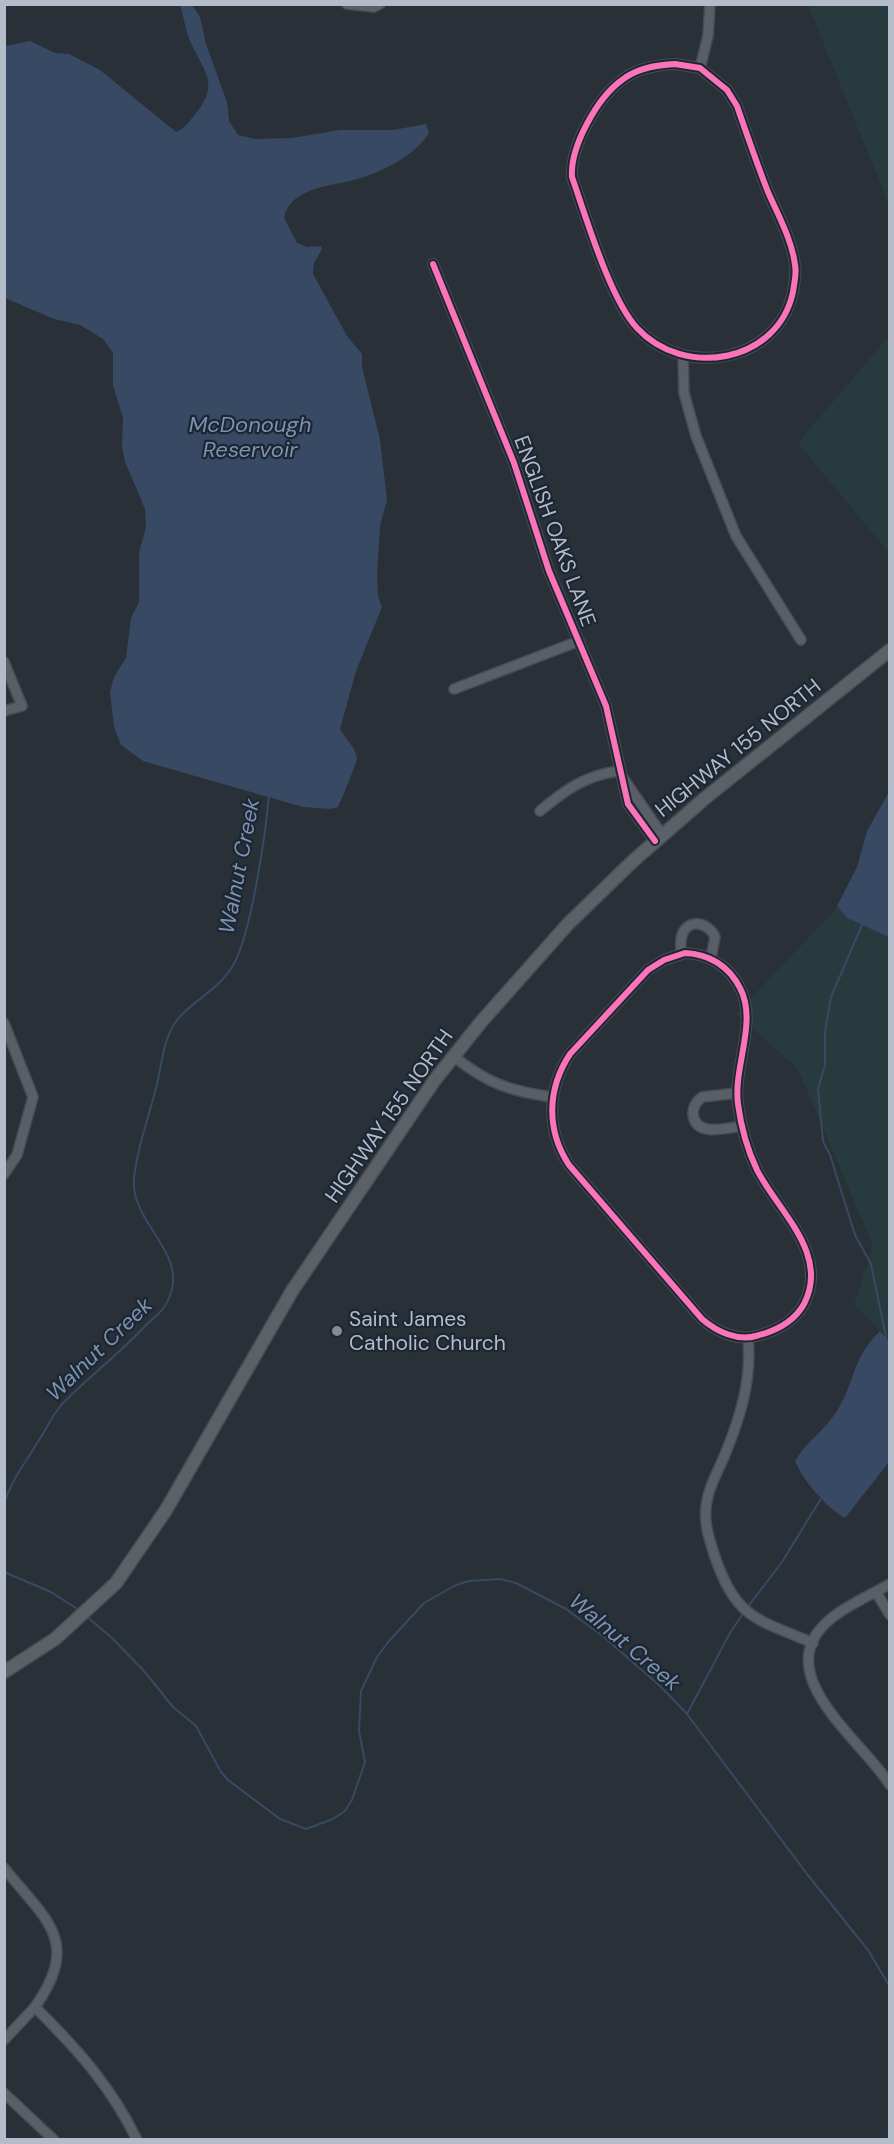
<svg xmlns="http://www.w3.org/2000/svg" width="894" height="2144" viewBox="0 0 894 2144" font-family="'DM Sans',sans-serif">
<rect width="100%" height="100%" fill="#2a3038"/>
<g fill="#273a3e">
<polygon points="808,5 889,5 889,205"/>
<polygon points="889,336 889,553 798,443"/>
<polygon points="889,853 889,1339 854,1304 873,1246 798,1069 736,1014"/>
</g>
<g fill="#384963">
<path d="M180,5H192L200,17L206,44L227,102L229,121L238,135L255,139L292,138L340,130H393L426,124L429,133C415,155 386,170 361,178C335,186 290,186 284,218L297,243L307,247L321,246L322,249L314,263L313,274L347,336L362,354V367L380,440L387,500L380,526L377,574L378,596L382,607L356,671L340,729C345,739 355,746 357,758C357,762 341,801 338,807L330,809L303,807L143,761L121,745L114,727L110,692L114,677L126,658L131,618L139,602V553L146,527L145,509L125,462L122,447L123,418L113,385V353L103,339L80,325L54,319L5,298V46L30,41L55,53L69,54L100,70L176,132C185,128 187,124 193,117C221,84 205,74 190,41C185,29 184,17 180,5Z"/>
<polygon points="889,792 889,937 847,918 837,906 857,867 867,831"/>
<path d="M880,1331L889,1341V1462L845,1518C827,1508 803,1481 795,1461C806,1442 825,1430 837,1411C855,1382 852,1358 880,1331Z"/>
</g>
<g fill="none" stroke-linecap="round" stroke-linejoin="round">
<g stroke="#384963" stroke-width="2">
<polyline points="862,925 831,997 825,1032 825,1065 818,1089 823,1141 830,1155 855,1235 871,1264 886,1337"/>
<path d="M4,1503C12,1479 26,1462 39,1440C50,1423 54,1411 70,1396C95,1372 122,1351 146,1325C155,1316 164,1311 169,1298C188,1255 136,1226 134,1186C133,1174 137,1161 139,1150C144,1128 152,1106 157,1084C162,1063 163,1039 177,1020C191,1002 218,990 232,967C251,938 266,831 269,794"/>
<polyline points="4,1572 51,1592 79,1610"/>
<polyline points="747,1608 782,1562 822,1497"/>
<polyline points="86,1616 111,1637 144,1671 173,1707 196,1726 221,1772 228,1780 280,1819 306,1829 333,1819 345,1811 352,1800 365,1762 359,1731 361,1691 377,1657 389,1641 424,1603 456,1585 469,1581 500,1579 516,1583 566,1609 604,1637 660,1686 687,1714 807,1874 868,1950 890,1987"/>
<polyline points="687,1714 730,1633 744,1612"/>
</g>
<defs>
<g id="minor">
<polyline points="347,4 374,7 380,4"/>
<path d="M675,64L700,68L727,90L737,106C747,135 757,164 768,192C778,215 792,240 795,265C797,274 794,283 793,292C778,363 684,379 637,328C610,299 586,217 572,177C570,147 597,98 622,80C637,68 656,65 675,64Z"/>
<polyline points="700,68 708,36 710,4"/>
<polyline points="433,264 514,463 549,571 606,706 628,804 655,841"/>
<polyline points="683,356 684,393 696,436 736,536 801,640"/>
<polyline points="4,662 22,706 4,711"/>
<polyline points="454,689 579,641"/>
<polyline points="623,778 662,835"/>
<path d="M540,811C565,790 586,775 619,771"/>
<path d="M685,953C709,954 729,966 740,988C758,1022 733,1067 738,1104C741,1127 747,1149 757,1170C778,1211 830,1254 804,1304C794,1322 776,1331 756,1336C737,1341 717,1332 702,1319L569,1165C546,1130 547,1089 570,1054L648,970L664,960Z"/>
<path d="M681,954C681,948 680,941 682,935C689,917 709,923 715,937L711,958"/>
<polyline points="4,1023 33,1097 17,1155 4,1174"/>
<path d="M453,1056C487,1083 509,1091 552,1097"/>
<path d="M737,1093L702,1097C697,1101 693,1106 693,1113C694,1138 727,1128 742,1126"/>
<path d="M748,1338C752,1381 740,1418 724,1457C717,1473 707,1491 706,1508C704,1525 710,1541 715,1557C736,1619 757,1619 813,1643"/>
<path d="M890,1584C869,1596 843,1607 826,1623C770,1676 863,1741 890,1785"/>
<polyline points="876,1592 890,1615"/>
<path d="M4,1868C47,1921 81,1941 35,2007C77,2049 111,2086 137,2140"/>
<polyline points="4,2040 35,2007"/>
<polyline points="4,2093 54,2140"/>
</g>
<polyline id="major" points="4,1672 55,1639 116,1583 166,1510 292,1291 434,1081 481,1022 568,924 633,861 704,799 890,650"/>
</defs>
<use href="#minor" stroke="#484c53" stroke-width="12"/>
<use href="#major" stroke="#484c55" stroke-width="15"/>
<use href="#minor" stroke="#5a5e66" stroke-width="9"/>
<use href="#major" stroke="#5c6168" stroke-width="12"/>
<defs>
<g id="cycleway">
<path d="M675,64L700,68L727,90L737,106C747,135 757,164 768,192C778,215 792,240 795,265C797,274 794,283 793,292C778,363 684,379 637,328C610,299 586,217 572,177C570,147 597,98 622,80C637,68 656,65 675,64Z"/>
<polyline points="433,264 514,463 549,571 606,706 628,804 655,841"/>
<path d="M685,953C709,954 729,966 740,988C758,1022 733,1067 738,1104C741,1127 747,1149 757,1170C778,1211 830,1254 804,1304C794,1322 776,1331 756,1336C737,1341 717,1332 702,1319L569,1165C546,1130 547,1089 570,1054L648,970L664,960Z"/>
</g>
</defs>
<use href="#cycleway" stroke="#1d2633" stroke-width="10"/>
<use href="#cycleway" stroke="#fb73b8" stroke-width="6"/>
</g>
<circle fill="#848b96" stroke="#1d2633" stroke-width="2" cx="337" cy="1331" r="6"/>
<g text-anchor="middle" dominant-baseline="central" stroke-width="4.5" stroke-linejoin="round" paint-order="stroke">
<g font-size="21" fill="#b4bcc9" stroke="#1d2633">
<text transform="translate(555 531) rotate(70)">ENGLISH OAKS LANE</text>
<text transform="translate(738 748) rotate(-39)">HIGHWAY 155 NORTH</text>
<text transform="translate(389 1116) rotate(-55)">HIGHWAY 155 NORTH</text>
</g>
<g font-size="21" fill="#b4bcc9" stroke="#1d2633" text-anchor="start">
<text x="349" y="1319">Saint James<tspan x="349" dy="24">Catholic Church</tspan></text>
</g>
<g font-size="22" font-style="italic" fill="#7c92b1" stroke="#1d2633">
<text x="250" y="424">McDonough<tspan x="250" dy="25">Reservoir</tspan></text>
<text transform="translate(239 866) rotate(-79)">Walnut Creek</text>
<text transform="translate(99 1349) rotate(-44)">Walnut Creek</text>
<text transform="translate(625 1642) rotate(40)">Walnut Creek</text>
</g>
</g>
<rect width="894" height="2144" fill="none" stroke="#b4bcc9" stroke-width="12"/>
</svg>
